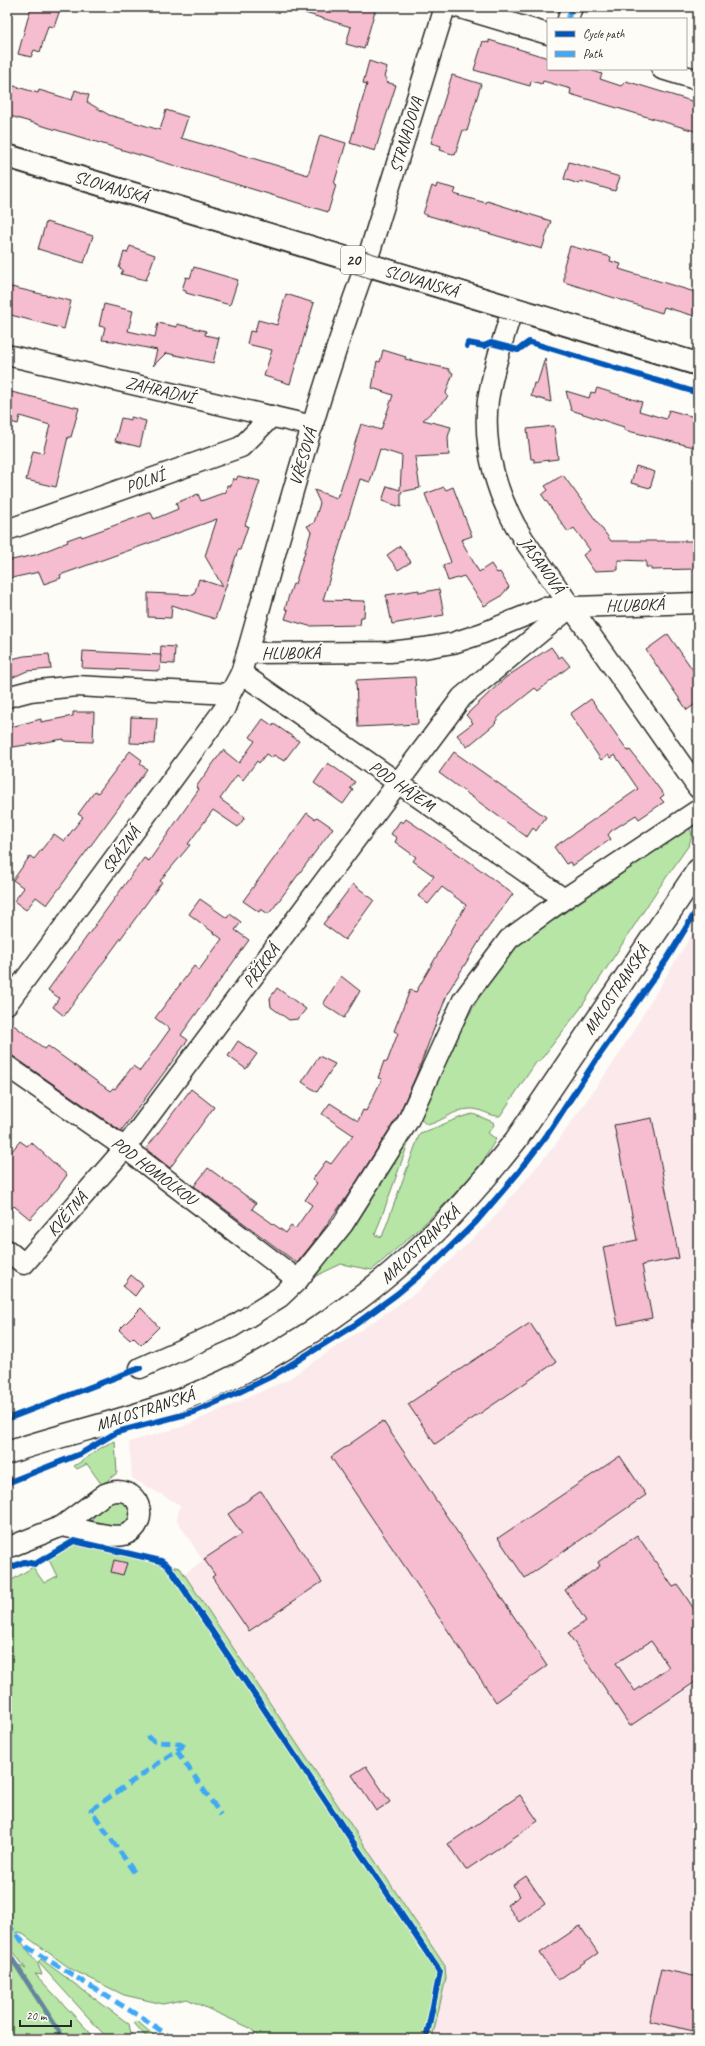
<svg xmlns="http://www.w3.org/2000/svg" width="705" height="2046" viewBox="0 0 705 2046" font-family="Caveat,sans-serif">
<rect width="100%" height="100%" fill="#fdfcf7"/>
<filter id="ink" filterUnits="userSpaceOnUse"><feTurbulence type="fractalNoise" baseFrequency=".025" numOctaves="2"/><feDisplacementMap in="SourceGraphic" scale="8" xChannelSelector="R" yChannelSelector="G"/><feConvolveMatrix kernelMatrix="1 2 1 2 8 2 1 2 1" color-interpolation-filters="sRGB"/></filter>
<g filter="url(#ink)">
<polygon fill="#fbe9ec" points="698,924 698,2039 432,2039 446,1978 445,1966 184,1574 203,1561 177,1520 180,1505 132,1478 129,1442 182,1427 287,1380 417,1292 489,1223 556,1144 616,1059"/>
<g fill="#b6e5a5" stroke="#708868">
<path d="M690,827L692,836L689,845L656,892L580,1009L539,1062L537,1061L500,1116C491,1117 480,1108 470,1109C454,1109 442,1122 427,1125L418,1117L424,1113L456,1038L479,997L478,990C493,972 525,931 545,921C547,920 551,921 554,920L596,891C601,877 603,883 613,880C617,878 621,874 624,872L626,864L638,862L650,855L652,846Z"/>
<path d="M473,1114L493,1122L494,1125L488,1133L496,1139C490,1149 484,1161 476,1170C445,1207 409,1238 372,1270L341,1264L316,1276L412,1133L375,1235L382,1237L420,1133C438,1128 454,1118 473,1114Z"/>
<path d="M115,1441L117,1473L102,1485L87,1464L77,1469L74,1466C88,1458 100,1446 115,1441Z"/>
<polygon points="108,1499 129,1502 131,1520 121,1528 89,1523"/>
<polygon points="72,1544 180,1568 445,1966 446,1978 432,2039 260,2039 250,2028 187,1999 163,2004 124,1995 71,1969 20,1932 15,1933 38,1964 42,1975 35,1974 96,2039 7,2039 7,1959 26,1969 7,1943 7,1583 33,1567 44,1583 57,1576 48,1558"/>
<polygon points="41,1959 129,2024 132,2039 108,2039 38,1962"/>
<polygon points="137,2021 158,2039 148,2039 134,2023"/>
</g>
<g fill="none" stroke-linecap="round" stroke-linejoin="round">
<polyline stroke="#63869c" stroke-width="5" points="7,1951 64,2039"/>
</g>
<g fill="#f6bdd1" stroke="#2b2b2b" fill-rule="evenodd">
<polygon points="31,7 61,7 54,27 48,26 40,52 34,50 31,57 18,54"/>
<polygon points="295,7 376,7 364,49 346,44 351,27 295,10"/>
<polygon points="489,40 548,58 548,69 587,69 602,74 600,79 621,86 626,81 698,103 698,132 570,94 571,89 543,81 542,84 531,81 530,86 474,70 483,41 489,43"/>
<polygon points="369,61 387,67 384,77 387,78 386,82 396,85 375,151 350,143 367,84 363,83"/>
<polygon points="452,75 481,84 467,131 463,130 455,155 440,150 441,146 431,143"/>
<polygon points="7,84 38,93 39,90 72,100 75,90 89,95 87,102 109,115 160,130 166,110 188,117 181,138 209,146 209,145 308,175 320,135 346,143 334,184 336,185 328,212 7,115"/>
<polygon points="569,162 620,177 615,191 580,181 579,184 564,179"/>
<polygon points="437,184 456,189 454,194 486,203 487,201 551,221 542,249 423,214 432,186 436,188"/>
<polygon points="46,222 93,236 84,263 38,249"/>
<polygon points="130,246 155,255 146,280 121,274 123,270 119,268 124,252 127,253"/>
<polygon points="570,246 611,257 610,261 621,264 619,269 698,293 698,317 664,307 662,313 564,282 564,265"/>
<polygon points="194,267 238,280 230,305 186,293 186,291 182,290 186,277 190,278"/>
<polygon points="7,286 71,301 64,329 7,314"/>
<polygon points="286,294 314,303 290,384 264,376 272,350 247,344 250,331 255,332 258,320 277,325"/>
<polygon points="104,304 133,311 128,331 155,337 158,323 177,327 177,324 206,331 205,335 219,338 213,363 166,353 153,366 157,350 113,341 102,340 105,327 99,326"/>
<polygon points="383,350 406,357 405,359 449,369 449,371 453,373 446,393 448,397 423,420 451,427 448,437 449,455 415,457 420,488 401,492 401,507 382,501 387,486 400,490 402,456 380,449 370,482 360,479 323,600 365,601 364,617 361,617 360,625 309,626 285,619 288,610 285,609 289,595 293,584 295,584 311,532 307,526 314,523 320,503 314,490 337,498 338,494 339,494 361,424 381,430 393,395 372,388 377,361 380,362"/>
<polygon points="545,358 551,402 531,396 534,383 537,384"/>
<polygon points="597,388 642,402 639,411 666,419 669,410 698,418 698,448 624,430 624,427 571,410 566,391 589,398 591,392 595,393"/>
<polygon points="7,391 79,408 71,437 68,437 56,487 26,480 33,451 43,453 50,425 20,416 18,424 7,421"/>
<polygon points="131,417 146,421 140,447 115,441 121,418 131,420"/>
<polygon points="554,426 558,459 534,462 534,459 531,459 527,429"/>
<polygon points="636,466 655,472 650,488 631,483"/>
<polygon points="563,475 611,541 698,541 696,569 651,570 651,567 646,567 646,561 618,560 618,570 594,571 583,555 590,550 574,528 568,532 542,495 548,490 545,486"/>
<polygon points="238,476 260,481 245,525 248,526 240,550 238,550 215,619 172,605 171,618 148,617 148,593 194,595 199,579 223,587 205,556 217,519 60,575 61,578 44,584 39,572 7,579 7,561 35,555 68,542 67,540 81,535 82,537 149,513 151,513 154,519 178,509 176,503 198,494 201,501 226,492 227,485 231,486 233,478 236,480"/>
<polygon points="444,487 446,490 453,487 472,536 461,540 479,572 491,564 497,573 500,572 509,587 500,597 484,606 464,576 448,581 443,566 451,562 425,494"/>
<polygon points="400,546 411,562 398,570 387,555"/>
<polygon points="439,589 444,615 392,624 386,595 419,590 419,593"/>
<polygon points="668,634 695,673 692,675 698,682 698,702 687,710 646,650"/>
<polygon points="161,646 175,647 174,664 160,663"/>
<polygon points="551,647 559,658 562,656 570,666 538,691 535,688 500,716 495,722 496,723 467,747 457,735 473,723 466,715 505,678"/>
<polygon points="83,651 161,655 160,671 82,668"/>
<polygon points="49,654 51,669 27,671 7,680 7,660 24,656"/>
<polygon points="415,677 418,724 358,727 356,680"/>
<polygon points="591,699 628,751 630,750 664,795 660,798 664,802 639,819 636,815 611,831 608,835 611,839 572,866 570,862 566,864 554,847 638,789 615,755 610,758 608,755 601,760 570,714"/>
<polygon points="73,712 94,712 93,742 64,741 64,739 7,748 7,728 41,719 41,722 73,716"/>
<polygon points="131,717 157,718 155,744 130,743"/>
<polygon points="263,719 273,726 274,724 299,741 284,761 274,755 272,758 266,754 259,763 257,761 243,780 237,775 220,799 245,817 238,827 213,810 188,844 190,845 160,881 162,882 64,1016 53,1007 59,998 48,990 144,858 149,861 199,789 196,787 223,750 239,763 255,741 250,737"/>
<polygon points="130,751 142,760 140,764 147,769 47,905 36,897 26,910 14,901 24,888 13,880 30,856 34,859 54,834 64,841 83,817 78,814 95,791 98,793"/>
<polygon points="454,752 546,817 536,831 533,828 527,837 439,773"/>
<polygon points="328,763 355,782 350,788 353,790 343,804 314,783"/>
<polygon points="307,813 315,819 317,817 333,828 272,910 268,914 261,909 259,912 243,901"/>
<polygon points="406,819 467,860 513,894 485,932 448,992 416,1076 398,1116 350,1192 320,1234 297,1263 194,1186 208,1168 256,1203 252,1209 286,1233 291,1226 295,1229 312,1205 305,1200 317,1183 312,1180 326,1161 331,1164 353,1135 322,1114 330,1103 358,1121 363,1110 366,1111 382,1079 378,1078 384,1061 387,1062 398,1033 394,1031 410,990 416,992 466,905 442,887 428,904 418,896 434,876 413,861 416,857 395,842 397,838 391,834 400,821 403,823"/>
<polygon points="353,884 374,900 345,940 323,924"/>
<polygon points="200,899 227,918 230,914 241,922 235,930 249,940 181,1035 188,1040 121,1131 7,1052 7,1020 45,1049 48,1046 110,1091 113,1088 115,1089 133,1066 140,1071 170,1029 155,1018 194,966 199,970 222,939 189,914"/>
<polygon points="341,976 360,991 344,1018 323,1004"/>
<polygon points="277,988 306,1009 298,1019 289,1020 271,1007 270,998"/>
<polygon points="238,1041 257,1054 246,1069 228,1056"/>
<polygon points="319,1056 335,1064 317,1092 302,1082"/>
<polygon points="191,1089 214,1107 170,1168 146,1149"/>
<polygon points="652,1118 679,1258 642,1265 652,1318 618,1325 603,1247 637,1240 614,1125"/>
<polygon points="20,1141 27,1146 31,1142 67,1175 57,1189 30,1219 14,1206 7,1215 7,1157"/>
<polygon points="131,1275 143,1285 135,1296 123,1286"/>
<polygon points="141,1308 159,1327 141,1345 133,1337 130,1340 119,1330"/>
<polygon points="530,1323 556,1362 435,1444 408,1404"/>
<polygon points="383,1421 547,1666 496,1702 331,1457"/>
<polygon points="620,1456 646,1495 525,1578 498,1538"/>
<polygon points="261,1491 322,1582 249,1631 212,1577 215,1575 204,1559 242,1534 228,1514"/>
<path d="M637,1535L673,1587L678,1585L698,1615V1680L630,1726L568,1633L586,1621L565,1590L600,1566L598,1562ZM651,1641L669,1667L635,1691L616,1663Z"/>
<polygon points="114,1560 127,1563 123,1575 111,1572"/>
<polygon points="366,1766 390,1802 376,1811 352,1775"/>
<polygon points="520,1795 538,1821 466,1870 448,1844"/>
<polygon points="526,1876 545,1904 519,1922 507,1905 520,1896 513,1885"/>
<polygon points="580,1926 598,1953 558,1980 540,1953"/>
<polygon points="661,1969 698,1977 698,2032 649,2021"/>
</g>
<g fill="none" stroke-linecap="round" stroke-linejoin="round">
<defs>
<g id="minor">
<polyline points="457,7 548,34"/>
<polyline points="568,19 572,7"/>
<polyline points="662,69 698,80"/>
<path d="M513,308C503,338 493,369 488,400C482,449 498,500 524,540L698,788"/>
<polyline points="7,355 313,426"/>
<polyline points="7,530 241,447 272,416"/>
<polyline points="247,653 390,652 424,648 453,643 483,633 544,608 698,603"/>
<polyline points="241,673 564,899"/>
<path d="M7,697L30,691L76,686L230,694L241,673L247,653C284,523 319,391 366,264L445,7"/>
<polyline points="7,1004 225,708 230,694"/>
<polyline points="7,1066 125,1148 298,1280"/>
<polyline points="7,1250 24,1264 125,1148 462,697 571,607"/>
<polyline points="140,1368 232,1327 280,1297 298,1280 343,1224 408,1121 463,1000 509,939 564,899 698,810"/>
<path d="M7,1548L62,1526L105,1494C139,1479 154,1525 124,1535C110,1539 77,1528 62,1526"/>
</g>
<path id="secondary" d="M7,1453C65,1433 126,1421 183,1399C218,1386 251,1369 282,1350C379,1293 447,1228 516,1140L698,870"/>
<polyline id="primary" points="7,156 698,364"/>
</defs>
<use href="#minor" stroke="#2b2b2b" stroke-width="23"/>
<use href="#secondary" stroke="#2b2b2b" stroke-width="25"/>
<use href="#primary" stroke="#2b2b2b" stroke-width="25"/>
<use href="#minor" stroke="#fdfcf7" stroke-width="20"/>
<use href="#secondary" stroke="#fdfcf7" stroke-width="22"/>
<use href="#primary" stroke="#fdfcf7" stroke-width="22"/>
<g stroke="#2b2b2b" stroke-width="1">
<polyline points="7,143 698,352"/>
<polyline points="7,169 698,377"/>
</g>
<g stroke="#3fa9f5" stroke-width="5" stroke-dasharray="10 5" stroke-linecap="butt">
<polyline points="568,19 572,7"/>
<path d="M147,1736C157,1748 175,1737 186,1748"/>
<polyline points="177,1751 221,1815"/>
<polyline points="134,1872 91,1810 183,1746"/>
<polyline points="7,1923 27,1947 147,2021 173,2039"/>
</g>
<defs>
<g id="cycleway">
<polyline points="467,346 468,343 484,346 491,343 518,350 529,342 698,393"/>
<polyline points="7,1419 140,1368"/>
<polyline points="7,1483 80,1454 117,1432 194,1412 237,1393 274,1375 316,1349 356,1324 397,1294 433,1264 476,1222 518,1173 547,1135 596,1060 667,959 698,908"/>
<polyline points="7,1569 24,1562 35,1564 74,1541 161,1561 169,1567 440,1972 426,2039"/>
</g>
</defs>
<use href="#cycleway" stroke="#fdfcf7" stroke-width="8"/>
<use href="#cycleway" stroke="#0057b8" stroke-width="6"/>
</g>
</g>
<g text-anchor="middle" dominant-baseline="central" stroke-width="3.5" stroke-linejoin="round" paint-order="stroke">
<rect fill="#fdfcf7" stroke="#6a6a68" stroke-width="1" x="341" y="246" width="24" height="28" rx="3"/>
<g font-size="16" font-weight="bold" fill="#2b2b2b">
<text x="353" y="260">20</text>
</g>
<g font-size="17" fill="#2b2b2b" stroke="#fdfcf7">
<text transform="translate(406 135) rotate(-73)">STRNADOVA</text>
<text transform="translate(111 187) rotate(17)">SLOVANSKÁ</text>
<text transform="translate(421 281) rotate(17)">SLOVANSKÁ</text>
<text transform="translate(160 390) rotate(13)">ZAHRADNÍ</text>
<text transform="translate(303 457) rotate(-73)">VŘESOVÁ</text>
<text transform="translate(145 481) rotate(-19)">POLNÍ</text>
<text transform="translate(542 565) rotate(55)">JASANOVÁ</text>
<text transform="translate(635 605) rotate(-2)">HLUBOKÁ</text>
<text transform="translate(291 653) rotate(-1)">HLUBOKÁ</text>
<text transform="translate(402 786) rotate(35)">POD HÁJEM</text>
<text transform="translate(121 850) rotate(-54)">SRÁZNÁ</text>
<text transform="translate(261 966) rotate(-53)">PŘÍKRÁ</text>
<text transform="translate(616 990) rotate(-56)">MALOSTRANSKÁ</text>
<text transform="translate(154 1171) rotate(37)">POD HOMOLKOU</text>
<text transform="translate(67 1214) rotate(-49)">KVĚTNÁ</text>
<text transform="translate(420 1245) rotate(-44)">MALOSTRANSKÁ</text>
<text transform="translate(145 1410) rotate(-18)">MALOSTRANSKÁ</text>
</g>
</g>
<rect width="705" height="2046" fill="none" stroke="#fdfcf7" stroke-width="24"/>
<rect x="12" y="12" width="681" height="2022" fill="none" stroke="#2b2b2b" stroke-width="1.5" filter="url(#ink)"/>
<rect x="547" y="18" width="140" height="52" fill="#fdfcf7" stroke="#a9a8a5"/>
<rect x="555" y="31" width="20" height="6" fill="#0057b8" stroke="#a9a8a5"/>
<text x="583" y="38" font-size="12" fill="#2b2b2b">Cycle path</text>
<rect x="555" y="51" width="20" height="6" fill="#3fa9f5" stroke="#a9a8a5"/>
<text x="583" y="58" font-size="12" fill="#2b2b2b">Path</text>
<path d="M20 2020v6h51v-6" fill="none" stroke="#2b2b2b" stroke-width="2"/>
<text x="26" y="2020" font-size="12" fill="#2b2b2b" stroke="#fdfcf7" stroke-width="3" paint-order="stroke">20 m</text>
</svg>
